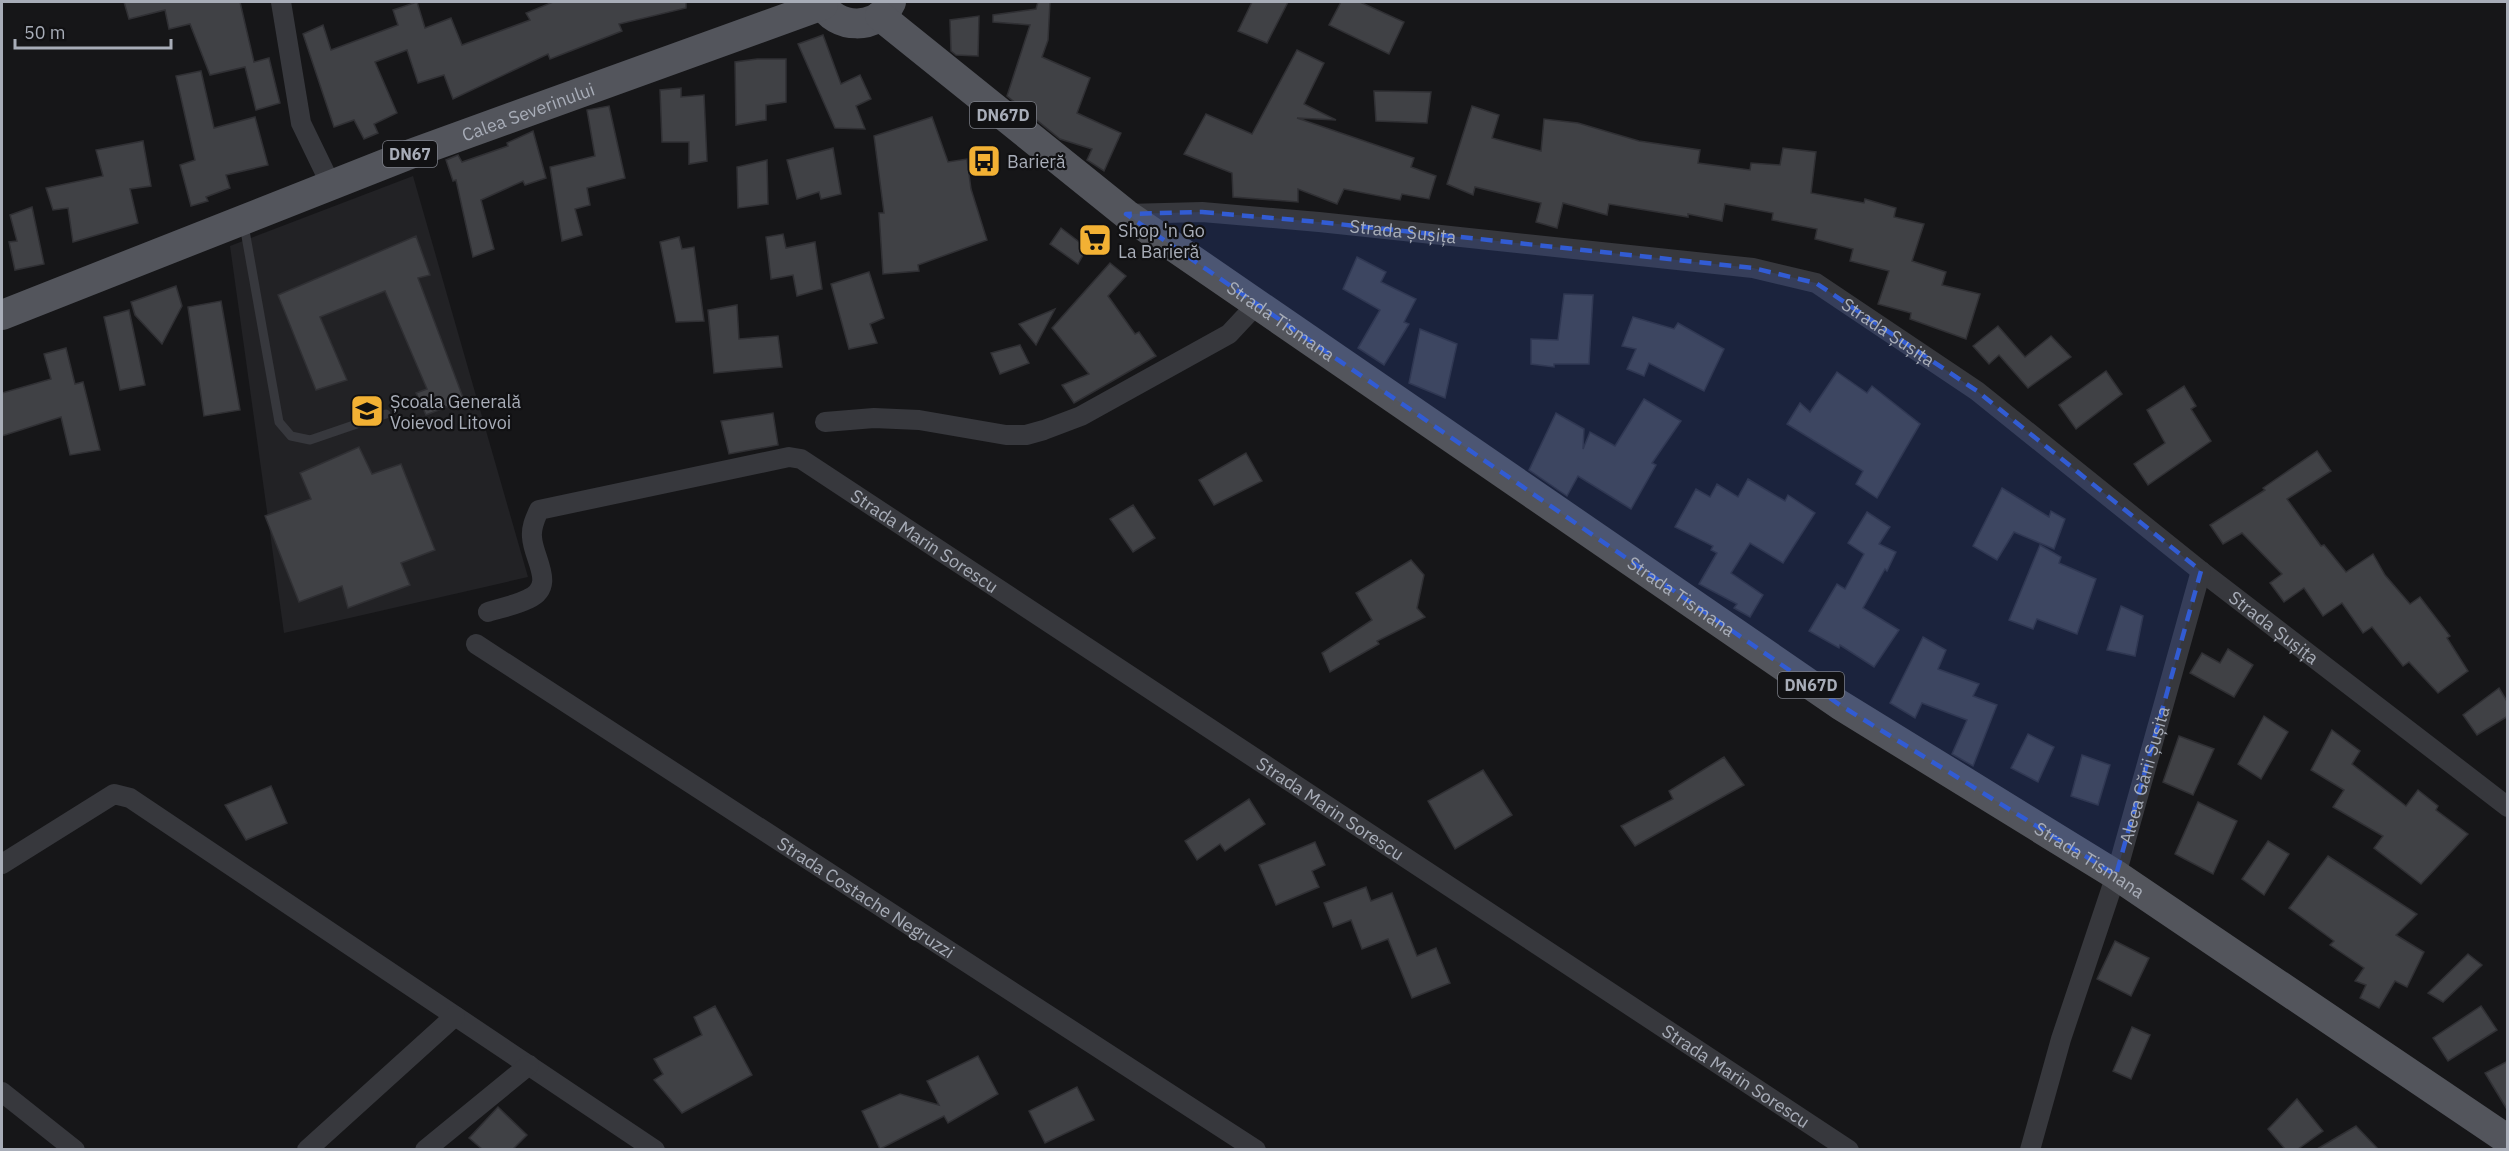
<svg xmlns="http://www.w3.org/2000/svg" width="2509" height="1151" viewBox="0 0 2509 1151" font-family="'IBM Plex Sans',sans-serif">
<rect width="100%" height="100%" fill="#161618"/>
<polygon fill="#222225" points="413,176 528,577 284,633 230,246"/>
<g fill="#404145" stroke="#303034" stroke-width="1.5">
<polygon points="124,2 240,2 254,62 269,58 280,103 256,110 245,67 210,75 190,24 169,29 165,10 129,19"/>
<polygon points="417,2 425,28 451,18 462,45 530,20 526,13 553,2 686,2 686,8 619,24 622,31 550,59 548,54 453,99 444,75 418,83 407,50 375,62 397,113 374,124 378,133 364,139 354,120 334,127 303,34 323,25 331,50 398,25 393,10"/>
<polygon points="1038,2 1050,2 1048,40 1042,57 1090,78 1077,113 1121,133 1104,171 1087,160 1092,149 1060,139 1007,96 1030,25 993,22 993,15 1036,9"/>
<polygon points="1252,2 1288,2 1267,43 1238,31"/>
<polygon points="1341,2 1360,2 1404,22 1389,54 1329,25"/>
<polygon points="979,16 978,56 956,55 951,51 950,20"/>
<polygon points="823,35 841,84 860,75 871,99 856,106 865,129 835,128 798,44"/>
<polygon points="1297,50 1324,63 1304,104 1336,120 1297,118 1414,158 1411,167 1436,176 1429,199 1402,194 1400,200 1344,189 1337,204 1298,189 1298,202 1233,197 1232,173 1184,154 1206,114 1252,134"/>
<polygon points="757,59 786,59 786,102 766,105 766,120 736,125 735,62"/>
<polygon points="201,71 214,128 255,117 268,165 226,175 230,188 206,197 208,201 191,206 180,165 195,160 176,76"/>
<polygon points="681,88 681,97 704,95 707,161 689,164 689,142 662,142 660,90"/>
<polygon points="1374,91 1431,92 1427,123 1376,121"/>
<polygon points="609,106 625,178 587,188 590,205 575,209 582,235 562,241 550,167 595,156 587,110"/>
<polygon points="1472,106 1499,115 1492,138 1541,151 1544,119 1578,123 1639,141 1700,150 1698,163 1750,170 1751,163 1780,165 1783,148 1816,152 1811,193 1864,203 1865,199 1896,208 1894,217 1924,224 1912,261 1946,272 1942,285 1980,294 1966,339 1910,319 1911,313 1878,304 1889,271 1850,261 1853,249 1815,239 1817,229 1772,220 1773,213 1725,204 1722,221 1688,214 1688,217 1609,204 1607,215 1563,203 1557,228 1536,222 1541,203 1475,187 1473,195 1447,184"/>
<polygon points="932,117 948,162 967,159 971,189 987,240 918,265 919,271 883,274 879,213 884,213 874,136"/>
<polygon points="533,131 546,178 525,185 523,181 481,200 494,249 473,257 456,180 453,181 446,160 458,155 462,162 508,146 507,143"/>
<polygon points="143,141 151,186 130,189 138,223 73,242 68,208 53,210 46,188 103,176 96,150"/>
<polygon points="833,148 841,194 821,199 819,192 797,199 787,160"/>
<polygon points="767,160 768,204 738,208 737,167"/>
<polygon points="32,207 44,264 15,270 9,242 17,241 10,215"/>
<polygon points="1061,228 1087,248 1078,264 1050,244"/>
<polygon points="783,234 786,248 815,242 822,289 797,296 793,275 771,279 766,237"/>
<polygon points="416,236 430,275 418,278 464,400 426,415 416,393 427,389 385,291 320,317 347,380 316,390 278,295"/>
<polygon points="679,237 682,249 694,247 704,321 676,322 660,242"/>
<polygon points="1357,257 1386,272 1381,282 1416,299 1404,322 1409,324 1384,365 1358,348 1380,310 1343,289"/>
<polygon points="1110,263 1126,276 1108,296 1135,334 1139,332 1156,356 1074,403 1062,385 1089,374 1052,328"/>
<polygon points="869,272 884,318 870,324 877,343 849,349 831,284"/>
<polygon points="176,286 182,306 162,344 135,315 131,302"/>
<polygon points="1564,294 1593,295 1589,364 1554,364 1554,367 1531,364 1531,339 1558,340"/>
<polygon points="221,301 240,410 204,416 188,307"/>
<polygon points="737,305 739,339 778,336 782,367 714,373 708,310"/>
<polygon points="1055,309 1036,345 1019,324"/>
<polygon points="129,310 145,385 120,390 104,317"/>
<polygon points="1633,317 1674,329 1678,323 1724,349 1704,391 1649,363 1644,376 1627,369 1636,349 1622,346"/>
<polygon points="1998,326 2025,357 2051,336 2071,357 2028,388 1999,355 1989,364 1973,346"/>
<polygon points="1420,329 1457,344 1445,398 1409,383"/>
<polygon points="1020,345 1029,363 1000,374 991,353"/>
<polygon points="66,348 75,384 83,382 100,450 70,455 61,417 2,436 2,393 51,379 44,354"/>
<polygon points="2106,371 2122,394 2076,429 2059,405"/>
<polygon points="1837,372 1867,393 1872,386 1920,424 1877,498 1856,484 1863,471 1787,424 1800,403 1810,412"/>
<polygon points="2184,386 2196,406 2191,409 2211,441 2148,485 2134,464 2165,443 2147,410"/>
<polygon points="1644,399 1681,421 1652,463 1656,465 1631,509 1578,476 1567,496 1529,470 1556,413 1584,429 1583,449 1590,432 1615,446"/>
<polygon points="773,413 778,445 729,454 721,421"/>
<polygon points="359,447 372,474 401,464 435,550 401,563 410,585 348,608 342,586 299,602 265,516 311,499 300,473"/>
<polygon points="2317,451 2331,471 2287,499 2321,546 2324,545 2346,572 2373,554 2385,575 2410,604 2420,597 2450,636 2447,638 2468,671 2438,693 2409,662 2403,666 2372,627 2363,633 2342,603 2323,616 2304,588 2284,602 2270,583 2282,574 2242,533 2223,544 2210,525 2265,490 2263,488"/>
<polygon points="1246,453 1262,481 1214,505 1199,480"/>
<polygon points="1748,479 1785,501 1788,495 1815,513 1783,563 1750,543 1731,573 1763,595 1750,617 1734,608 1737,604 1699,584 1717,553 1711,550 1713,546 1675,527 1696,489 1710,497 1717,484 1738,497"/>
<polygon points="2002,488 2049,517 2051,511 2065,519 2054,549 2014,532 1997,560 1973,546"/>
<polygon points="1133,505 1155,538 1133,552 1110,519"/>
<polygon points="1867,512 1890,527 1879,544 1896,552 1887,571 1885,569 1863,608 1899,630 1874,667 1840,645 1839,648 1809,631 1837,584 1845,589 1864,554 1848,543"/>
<polygon points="2040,545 2061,557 2059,563 2096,579 2077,634 2037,619 2033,629 2009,620"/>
<polygon points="1411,560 1424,575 1417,608 1425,617 1377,641 1379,644 1330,672 1322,653 1372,620 1356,593"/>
<polygon points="2121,606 2143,616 2135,656 2107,650"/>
<polygon points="1923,637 1946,650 1938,669 1979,684 1973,696 1997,705 1973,766 1952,754 1967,720 1922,703 1915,718 1890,703"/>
<polygon points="2228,649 2253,665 2234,697 2190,673 2202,653 2220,663"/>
<polygon points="2499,688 2508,703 2508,716 2477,735 2463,715"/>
<polygon points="2264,716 2288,732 2261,779 2238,764"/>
<polygon points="2332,730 2360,751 2352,764 2406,806 2418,790 2438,806 2436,810 2468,834 2421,884 2374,848 2383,836 2333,807 2344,790 2311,770"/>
<polygon points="2028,734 2054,747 2038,782 2011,768"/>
<polygon points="2179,736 2214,749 2193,795 2163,782"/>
<polygon points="2082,755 2110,765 2098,805 2071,796"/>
<polygon points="1724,757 1744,785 1635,846 1621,826 1673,799 1669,791"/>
<polygon points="1483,770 1512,815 1455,849 1428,801"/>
<polygon points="271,786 287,823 246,840 225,805"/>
<polygon points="1249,799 1265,824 1225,851 1220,844 1197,860 1185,841"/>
<polygon points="2198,802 2237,821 2213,874 2175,854"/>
<polygon points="2268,841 2289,854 2264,895 2242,879"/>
<polygon points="1315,842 1325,865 1312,871 1319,887 1276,905 1259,865"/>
<polygon points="2328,856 2417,914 2396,935 2424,952 2407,987 2395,981 2379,1008 2360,998 2366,985 2355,981 2364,968 2330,945 2334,941 2289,908"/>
<polygon points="1366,887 1371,901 1392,893 1417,956 1436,948 1450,983 1412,998 1388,939 1362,949 1351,920 1333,927 1324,903"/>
<polygon points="2115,941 2149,958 2131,996 2097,979"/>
<polygon points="2468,954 2482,965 2443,1002 2428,993"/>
<polygon points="715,1006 752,1075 682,1113 654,1080 663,1074 654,1059 702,1035 694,1017"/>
<polygon points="2481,1006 2497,1030 2448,1061 2433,1038"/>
<polygon points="2132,1027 2150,1035 2131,1079 2113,1071"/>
<polygon points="978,1056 998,1094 948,1123 944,1116 880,1149 862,1111 900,1094 939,1105 927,1081"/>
<polygon points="2508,1061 2508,1111 2485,1073"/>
<polygon points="1077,1087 1094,1120 1045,1143 1029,1111"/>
<polygon points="2297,1099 2323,1131 2298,1149 2285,1149 2268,1129"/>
<polygon points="498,1107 527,1135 513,1149 482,1149 469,1138"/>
<polygon points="2356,1126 2378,1149 2317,1149"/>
</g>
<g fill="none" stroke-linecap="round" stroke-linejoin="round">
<polyline stroke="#37383d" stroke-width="9" points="244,225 279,422 291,436 310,440 386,414"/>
<g stroke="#37383d" stroke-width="20">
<polyline points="281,2 301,123 331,185"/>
<path id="s1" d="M1126,214L1202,212L1319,222L1753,268L1816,283L1977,391L2201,571L2508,807"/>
<polyline points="825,422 874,418 919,420 1006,435 1026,435 1044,430 1081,416 1229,334 1257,304"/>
<path id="s2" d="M488,612C501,608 516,605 528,599C557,586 533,559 532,537C531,527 535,519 539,510L789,457L801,459L1849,1150"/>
<path id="s3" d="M476,644L1256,1150"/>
<polyline points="2,864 114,794 130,798 655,1150"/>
<polyline points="2,1092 75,1150"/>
<polyline points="307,1150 455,1016"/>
<polyline points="425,1150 529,1065"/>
<path id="s4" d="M2030,1150L2061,1039L2116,875L2201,571"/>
</g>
<g stroke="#53555c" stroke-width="30">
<path d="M821,2C835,30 878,31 891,2"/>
<path id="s5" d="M880,16L1126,214L1840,705L2116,875L2508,1140"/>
<path id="s6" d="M2,315L405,156L823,5"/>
</g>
</g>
<path fill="#325cd3" fill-opacity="0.2" stroke="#325cd3" stroke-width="4.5" stroke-dasharray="12 8" stroke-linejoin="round" d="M1202,212L1319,222L1753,268L1816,283L1977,391L2201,571L2116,875L1840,705L1126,214Z"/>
<defs>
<symbol id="bus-square" viewBox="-11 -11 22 22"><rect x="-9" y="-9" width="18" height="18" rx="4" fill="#f2b134" stroke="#111113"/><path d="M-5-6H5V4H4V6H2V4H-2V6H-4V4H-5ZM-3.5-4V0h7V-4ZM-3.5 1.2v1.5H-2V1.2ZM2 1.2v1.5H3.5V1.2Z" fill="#111"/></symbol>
<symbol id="supermarket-square" viewBox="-11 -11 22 22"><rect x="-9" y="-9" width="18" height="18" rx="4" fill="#f2b134" stroke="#111113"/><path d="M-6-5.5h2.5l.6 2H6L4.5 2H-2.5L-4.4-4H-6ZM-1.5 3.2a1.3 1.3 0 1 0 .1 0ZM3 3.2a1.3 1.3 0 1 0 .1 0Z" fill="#111"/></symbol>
<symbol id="school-square" viewBox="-11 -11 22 22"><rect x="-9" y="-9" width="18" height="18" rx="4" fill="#f2b134" stroke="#111113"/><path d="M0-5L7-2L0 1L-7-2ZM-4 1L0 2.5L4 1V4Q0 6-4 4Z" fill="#111"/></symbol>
</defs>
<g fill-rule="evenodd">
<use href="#bus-square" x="965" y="142" width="38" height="38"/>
<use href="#supermarket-square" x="1076" y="221" width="38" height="38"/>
<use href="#school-square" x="348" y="392" width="38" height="38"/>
</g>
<g text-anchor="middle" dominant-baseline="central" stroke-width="4.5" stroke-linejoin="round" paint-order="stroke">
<g fill="#111113" stroke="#7b7e86" stroke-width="1.5">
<rect x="970" y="102" width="66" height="26" rx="4.5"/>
<rect x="383" y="141" width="54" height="26" rx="4.5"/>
<rect x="1778" y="672" width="66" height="26" rx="4.5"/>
</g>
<g font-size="16" font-weight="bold" fill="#a8adb8">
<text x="1003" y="115">DN67D</text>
<text x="410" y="154">DN67</text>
<text x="1811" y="685">DN67D</text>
</g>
<g font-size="18" fill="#a8adb8" stroke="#111113">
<text stroke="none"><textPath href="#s6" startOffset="564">Calea Severinului</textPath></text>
<text stroke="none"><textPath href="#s1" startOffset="278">Strada Șușița</textPath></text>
<text stroke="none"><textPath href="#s5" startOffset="504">Strada Tismana</textPath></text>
<text stroke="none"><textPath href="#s1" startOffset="782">Strada Șușița</textPath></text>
<text stroke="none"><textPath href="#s2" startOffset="556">Strada Marin Sorescu</textPath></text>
<text stroke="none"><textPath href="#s5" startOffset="990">Strada Tismana</textPath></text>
<text stroke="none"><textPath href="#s1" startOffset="1268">Strada Șușița</textPath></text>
<text stroke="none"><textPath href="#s4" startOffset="392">Aleea Gării Șușita</textPath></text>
<text stroke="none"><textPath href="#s2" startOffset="1042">Strada Marin Sorescu</textPath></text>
<text stroke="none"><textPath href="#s5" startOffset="1476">Strada Tismana</textPath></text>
<text stroke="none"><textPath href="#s3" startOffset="465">Strada Costache Negruzzi</textPath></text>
<text stroke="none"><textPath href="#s2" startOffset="1528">Strada Marin Sorescu</textPath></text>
</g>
<g font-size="18" fill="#a8adb8" stroke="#111113" text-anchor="start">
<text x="1007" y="161">Barieră</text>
<text x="1118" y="230">Shop 'n Go<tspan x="1118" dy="21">La Barieră</tspan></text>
<text x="390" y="401">Școala Generală<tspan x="390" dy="21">Voievod Litovoi</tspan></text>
</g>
</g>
<rect width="2509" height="1151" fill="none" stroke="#a8adb8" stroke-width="6"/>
<path d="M15 39v9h156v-9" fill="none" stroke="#a8adb8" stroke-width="3"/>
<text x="24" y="39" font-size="18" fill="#a8adb8" stroke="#111113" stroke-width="4.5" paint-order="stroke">50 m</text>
</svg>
